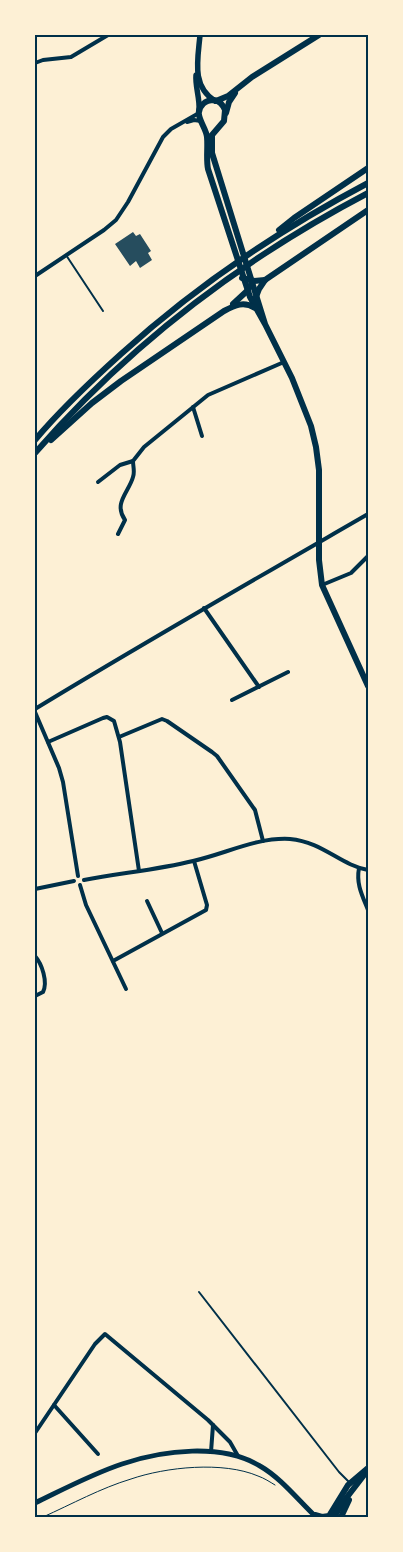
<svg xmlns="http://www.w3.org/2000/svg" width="403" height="1552" viewBox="0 0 403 1552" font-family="Montserrat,sans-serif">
<rect width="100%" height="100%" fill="#fdf0d5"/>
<polygon fill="#264d5e" points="133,232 136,236 140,234 151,251 148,253 152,260 140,268 136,261 130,266 115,244"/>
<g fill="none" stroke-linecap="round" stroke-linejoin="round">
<path stroke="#003049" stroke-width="1" d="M43,1517C72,1504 101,1488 131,1479C166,1467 223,1461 258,1476C264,1478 270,1482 275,1485"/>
<g stroke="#003049" stroke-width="2">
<polyline points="66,255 103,311"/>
<polyline points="199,1292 339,1472 349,1482"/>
</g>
<g stroke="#003049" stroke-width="4">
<polyline points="35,63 43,60 71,57 108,35"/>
<polyline points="187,122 194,120 201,121"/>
<polyline points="35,276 104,230 116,220 128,202 163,137 171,129 199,113"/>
<polyline points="193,407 202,436"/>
<polyline points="98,482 120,465 133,461"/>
<path d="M118,534L125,520C113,503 129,492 133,477C135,472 133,466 133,461L144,447L208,395L284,362"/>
<polyline points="322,585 351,573 368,556"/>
<polyline points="204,608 259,687"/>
<polyline points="232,700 288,672"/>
<path d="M35,709C145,642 257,578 368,514"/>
<polyline points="35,712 59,768 63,782 78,876"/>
<polyline points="119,737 162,719 167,721 212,752 217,756 255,810 263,841"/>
<polyline points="48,742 103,718 107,717 114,721 120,742 139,871"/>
<path d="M359,868C356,884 362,895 368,910"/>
<path d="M84,880C120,873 157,870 193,861C225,854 257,837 290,839C323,842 340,865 368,870"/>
<polyline points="80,885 86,905 126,989"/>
<polyline points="35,889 74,881"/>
<polyline points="147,901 162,933"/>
<path d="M35,956C42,964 48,982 43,992L35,996"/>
<polyline points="113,961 206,910 207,905 194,861"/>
<polyline points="54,1405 98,1454"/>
<polyline points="35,1433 95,1344 105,1334 208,1420 230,1442 238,1456"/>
<polyline points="211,1452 213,1425"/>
</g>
<path stroke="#003049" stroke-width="5" d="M35,1503C64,1489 92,1474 122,1464C163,1450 222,1443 260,1466C281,1478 298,1500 316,1517"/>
<g stroke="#003049" stroke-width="5.5">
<path d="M200,35C198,59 191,86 215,101"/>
<path d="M196,75C195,87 200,98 199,110"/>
</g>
<g stroke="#003049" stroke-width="6">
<polyline points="216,101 228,96 252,77 319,35"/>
<polyline points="226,113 229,102 235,93"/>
<path d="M265,324L212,153V135L224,121L225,110C223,105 220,101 214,100C210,100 206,101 203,104C192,114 206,126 207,137C208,148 206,159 208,169L250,297L265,324L292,378L311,426L316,447L319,470V560L322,585L368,686"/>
<polyline points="315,1515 322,1517 329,1516 348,1485 368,1468"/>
<polyline points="334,1517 344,1501 364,1475"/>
<polyline points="341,1517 349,1500"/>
</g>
<g stroke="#003049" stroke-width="6">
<polyline points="279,230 294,218 368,168"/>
<polyline points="242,278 254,281 265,280"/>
<polyline points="256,297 259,289 265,280 368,210"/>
<polyline points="233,304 247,291 252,283"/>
<path d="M35,440C61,409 91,381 121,354C196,286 279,230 368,183"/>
<path d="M51,440L92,403L121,381L224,311C235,305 244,301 255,308"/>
<path d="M35,453C128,346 242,259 368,193"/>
</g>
</g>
<rect width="403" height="1552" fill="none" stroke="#fdf0d5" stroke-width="72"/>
<rect x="36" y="36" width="331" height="1480" fill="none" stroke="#003049" stroke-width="2"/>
</svg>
